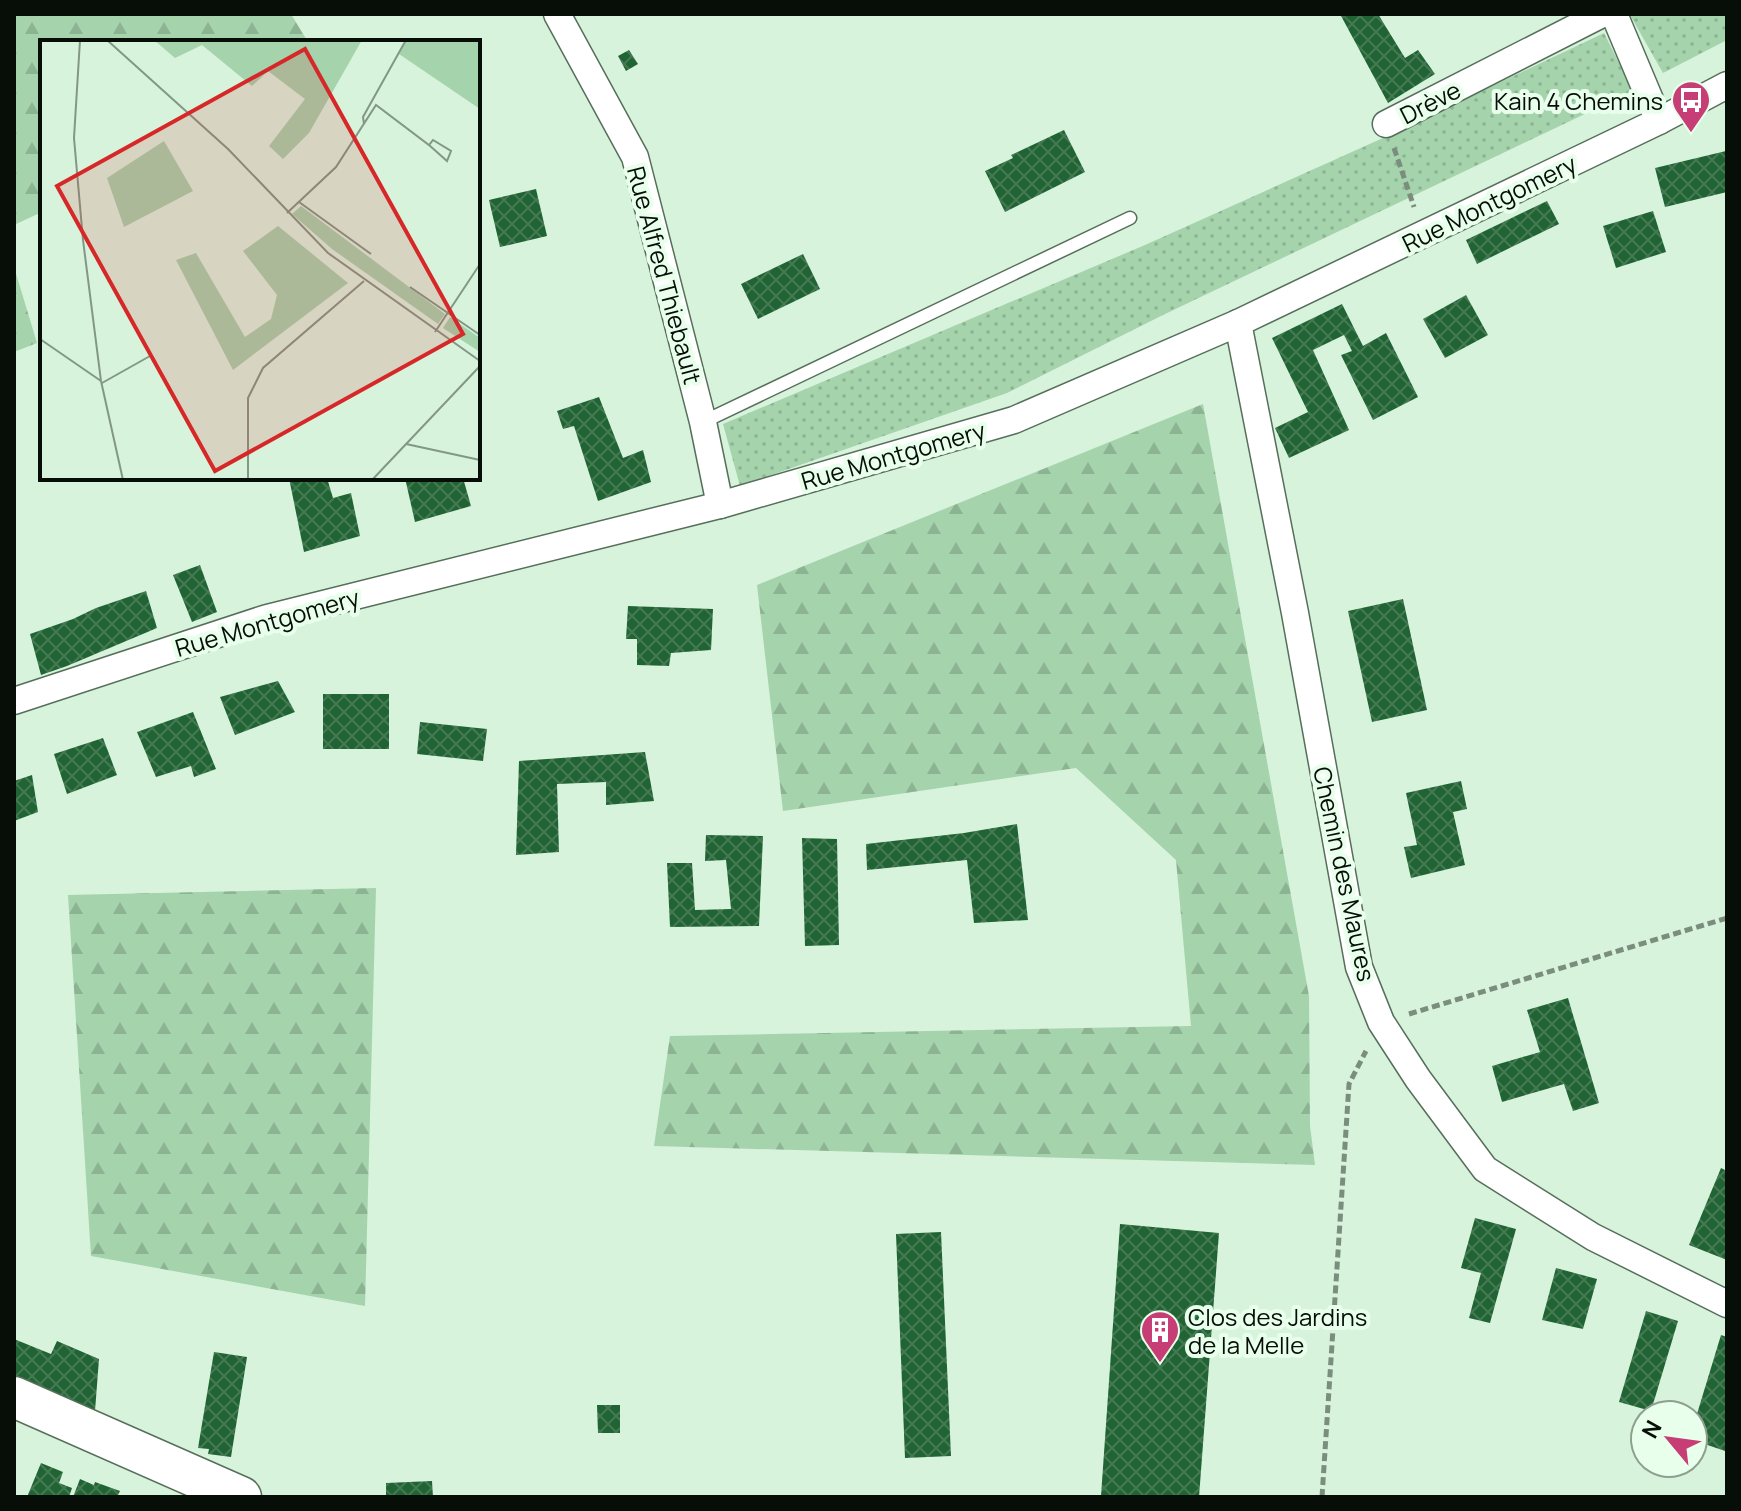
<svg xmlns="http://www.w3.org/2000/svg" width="1741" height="1511" viewBox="0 0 1741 1511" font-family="Manrope,sans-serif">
<defs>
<pattern id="grass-dots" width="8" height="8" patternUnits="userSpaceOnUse" patternTransform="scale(2)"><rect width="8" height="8" fill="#a4d3ac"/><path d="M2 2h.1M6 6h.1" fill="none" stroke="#8cb492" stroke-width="1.8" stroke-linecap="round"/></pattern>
<pattern id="forest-firs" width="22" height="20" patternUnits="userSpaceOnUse" patternTransform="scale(2)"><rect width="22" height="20" fill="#a4d3ac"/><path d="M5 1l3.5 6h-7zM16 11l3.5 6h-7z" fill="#8cb492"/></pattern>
<pattern id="building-cross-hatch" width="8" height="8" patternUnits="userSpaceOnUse" patternTransform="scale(2)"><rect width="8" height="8" fill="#206434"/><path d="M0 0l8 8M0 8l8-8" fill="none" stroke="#457954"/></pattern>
</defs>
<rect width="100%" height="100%" fill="#d7f3dc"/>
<g fill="url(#grass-dots)">
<polygon points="1633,14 1727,14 1727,40 1663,73 1630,15"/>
<polygon points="1604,33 1633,91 1165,314 1007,393 740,486 723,424 1145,245 1383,138"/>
</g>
<g fill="url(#forest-firs)">
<polygon points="14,14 291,14 308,42 42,42 42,212 14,225"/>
<polygon points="14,267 37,343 14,352"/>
<polygon points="1203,404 1309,996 1310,1126 1315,1165 654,1146 670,1036 1191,1026 1176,860 1076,768 783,811 757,585"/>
<polygon points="376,888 365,1306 91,1256 68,895"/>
</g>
<g fill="url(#building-cross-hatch)">
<polygon points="1340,14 1378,14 1405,58 1418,50 1435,74 1388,103"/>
<polygon points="629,50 638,64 626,71 618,56"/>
<polygon points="1064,130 1085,172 1005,212 985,171 1013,158 1011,155"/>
<polygon points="1726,151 1727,192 1665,207 1655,168"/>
<polygon points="536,189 547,236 500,247 489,200"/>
<polygon points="1547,201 1559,224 1477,264 1466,240"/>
<polygon points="1653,211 1666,252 1616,268 1603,226"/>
<polygon points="803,254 820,289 758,319 741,284"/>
<polygon points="1466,295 1488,335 1445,358 1423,319"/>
<polygon points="1342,304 1363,346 1386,333 1418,397 1373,420 1341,355 1352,351 1344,335 1313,350 1349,430 1289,458 1275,428 1308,412 1272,338"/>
<polygon points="599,397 623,458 643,450 651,482 598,501 574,426 563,429 557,411"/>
<polygon points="289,478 327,478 333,498 351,493 360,536 304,552"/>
<polygon points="405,478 463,478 471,506 415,522"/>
<polygon points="200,565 217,612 192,622 173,575"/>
<polygon points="146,591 157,628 67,666 41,675 30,634 73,619 96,608"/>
<polygon points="1403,599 1427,710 1372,722 1348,611"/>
<polygon points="628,606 713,609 711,650 671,653 669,666 637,665 637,639 626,639"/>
<polygon points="278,681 295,712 235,735 220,697"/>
<rect x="323" y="694" width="66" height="55"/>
<polygon points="193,712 216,769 194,777 191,766 156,777 137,732"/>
<polygon points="420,722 487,729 483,761 417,754"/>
<polygon points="103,738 117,775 67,794 54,754"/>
<polygon points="645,752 654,801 606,805 606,782 557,784 559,852 516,855 519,761"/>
<polygon points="32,775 38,812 14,821 14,781"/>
<polygon points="1461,781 1467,809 1453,812 1465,865 1411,878 1404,847 1417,845 1406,793"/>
<polygon points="1017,824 1028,920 974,923 967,860 867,870 866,844 964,833"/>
<polygon points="706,835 763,836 759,926 670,927 667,863 692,863 695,910 731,909 726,860 705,861"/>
<polygon points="802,838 837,839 839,945 805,946"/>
<polygon points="1568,998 1599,1103 1573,1111 1564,1084 1502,1102 1492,1066 1540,1052 1527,1010"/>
<polygon points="1721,1168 1727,1171 1727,1260 1689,1245"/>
<polygon points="1475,1218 1516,1229 1490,1323 1469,1318 1481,1273 1461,1268"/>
<polygon points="1120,1224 1219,1233 1199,1497 1101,1496"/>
<polygon points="941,1232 951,1456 905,1458 896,1234"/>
<polygon points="1556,1268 1597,1279 1583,1329 1542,1320"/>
<polygon points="1646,1311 1678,1321 1651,1411 1619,1402"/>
<polygon points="1721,1335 1727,1337 1727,1446 1725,1451 1693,1440 1693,1427"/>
<polygon points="14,1339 51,1354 57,1341 99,1359 95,1411 14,1377"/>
<polygon points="214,1352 247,1357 231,1457 208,1454 209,1449 198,1448"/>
<polygon points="597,1405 620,1405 620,1433 598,1433"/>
<polygon points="41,1463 63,1472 59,1483 72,1488 69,1497 27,1497"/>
<polygon points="80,1479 94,1485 95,1482 120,1491 117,1497 73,1497"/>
<polygon points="432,1481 433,1497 386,1497 386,1483"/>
</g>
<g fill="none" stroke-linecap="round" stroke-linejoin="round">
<defs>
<polyline id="service" points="703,422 1130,218"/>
<g id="minor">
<polyline points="557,14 635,157 703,422 720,505"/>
<polyline points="1614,14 1659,121"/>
<polyline points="1386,124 1602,14"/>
<polyline points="1238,323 1295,613 1359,967 1381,1022 1418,1079 1485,1169 1593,1237 1727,1304"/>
<polyline points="14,701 267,618 720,505 1014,420 1238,323 1659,121 1727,85"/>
</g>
<polyline id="primary" points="14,1397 241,1497"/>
</defs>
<use href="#service" stroke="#566f5a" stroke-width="15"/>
<use href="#minor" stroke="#566f5a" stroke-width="29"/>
<use href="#primary" stroke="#566f5a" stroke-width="43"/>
<g stroke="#7b8e7e" stroke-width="5" stroke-dasharray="8 4" stroke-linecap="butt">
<polyline points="1394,148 1414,207"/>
<polyline points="1409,1014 1727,918"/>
<polyline points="1322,1497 1349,1084 1366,1051"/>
</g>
<use href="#service" stroke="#fff" stroke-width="12"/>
<use href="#minor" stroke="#fff" stroke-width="26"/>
<use href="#primary" stroke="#fff" stroke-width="40"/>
</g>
<defs>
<symbol id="bus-pin" viewBox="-11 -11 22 30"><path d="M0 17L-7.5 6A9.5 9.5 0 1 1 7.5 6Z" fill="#c73d75" stroke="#e8ffec"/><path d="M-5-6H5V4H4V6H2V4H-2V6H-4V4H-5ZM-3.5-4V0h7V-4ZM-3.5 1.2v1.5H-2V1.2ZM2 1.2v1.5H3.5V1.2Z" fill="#fff"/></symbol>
<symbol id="building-pin" viewBox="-11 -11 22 30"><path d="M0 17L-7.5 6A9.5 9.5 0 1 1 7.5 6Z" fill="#c73d75" stroke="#e8ffec"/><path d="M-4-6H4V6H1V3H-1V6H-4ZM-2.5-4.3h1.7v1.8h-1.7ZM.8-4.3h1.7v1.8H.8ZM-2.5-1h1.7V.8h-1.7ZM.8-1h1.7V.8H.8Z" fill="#fff"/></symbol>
</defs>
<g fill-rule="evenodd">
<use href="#bus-pin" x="1669" y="78" width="44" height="60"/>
<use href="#building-pin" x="1138" y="1308" width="44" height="60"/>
</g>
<g text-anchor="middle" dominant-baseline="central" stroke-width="8" stroke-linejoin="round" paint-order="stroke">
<g font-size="24" fill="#060e07" stroke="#e8ffec" text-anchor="end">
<text x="1663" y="100">Kain 4 Chemins</text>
<text x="1188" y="1316" text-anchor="start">Clos des Jardins<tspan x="1188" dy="28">de la Melle</tspan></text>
</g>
<g font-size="24" fill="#060e07" stroke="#e8ffec">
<text transform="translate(1430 102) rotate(-27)">Drève</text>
<text transform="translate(1489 203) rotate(-26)">Rue Montgomery</text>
<text transform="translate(665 275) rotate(75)">Rue Alfred Thiebault</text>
<text transform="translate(893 455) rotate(-16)">Rue Montgomery</text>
<text transform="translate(267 622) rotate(-16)">Rue Montgomery</text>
<text transform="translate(1345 874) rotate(78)">Chemin des Maures</text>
</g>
</g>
<g transform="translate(40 40)">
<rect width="440" height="440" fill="#d7f3dc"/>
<path d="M366,0H440V69L359,14ZM261,166L405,274L398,284L292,209L252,174ZM410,277L440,298V312L403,288Z" fill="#a4d3ac"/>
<path d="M114,0H322L269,93L243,119L229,106L265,59L228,31L212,46L162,5L135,18ZM124,101L153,151L84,187L67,138ZM238,186L308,243L193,330L136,220L156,213L205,297L231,279L237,255L203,211Z" fill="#a4d3ac"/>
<path fill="none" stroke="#839787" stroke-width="2" d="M40,0L34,98L43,200L61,341L83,440M67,0L188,109L288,213L440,321M324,84L323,77L366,0M259,162L331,214M247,173L296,127L336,65L389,105L393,100L411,111L407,121L389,105M370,247L440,295M395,292L440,224M0,299L61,341M62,343L110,316M366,404L440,420M208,440V358L223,328L324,241M332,440L440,326"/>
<path fill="#d62828" fill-opacity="0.15" stroke="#d62828" stroke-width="4" d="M265,9L423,294L175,431L17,146Z"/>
<rect width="440" height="440" fill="none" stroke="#060e07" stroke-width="4"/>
</g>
<rect width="1741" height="1511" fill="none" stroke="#060e07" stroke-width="32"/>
<g transform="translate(1669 1439) rotate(299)"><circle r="38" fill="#e8ffec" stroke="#8e9f90" stroke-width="2"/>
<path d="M0-6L14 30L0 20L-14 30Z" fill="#c73d75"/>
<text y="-12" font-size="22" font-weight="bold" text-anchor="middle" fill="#060e07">N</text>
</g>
</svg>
